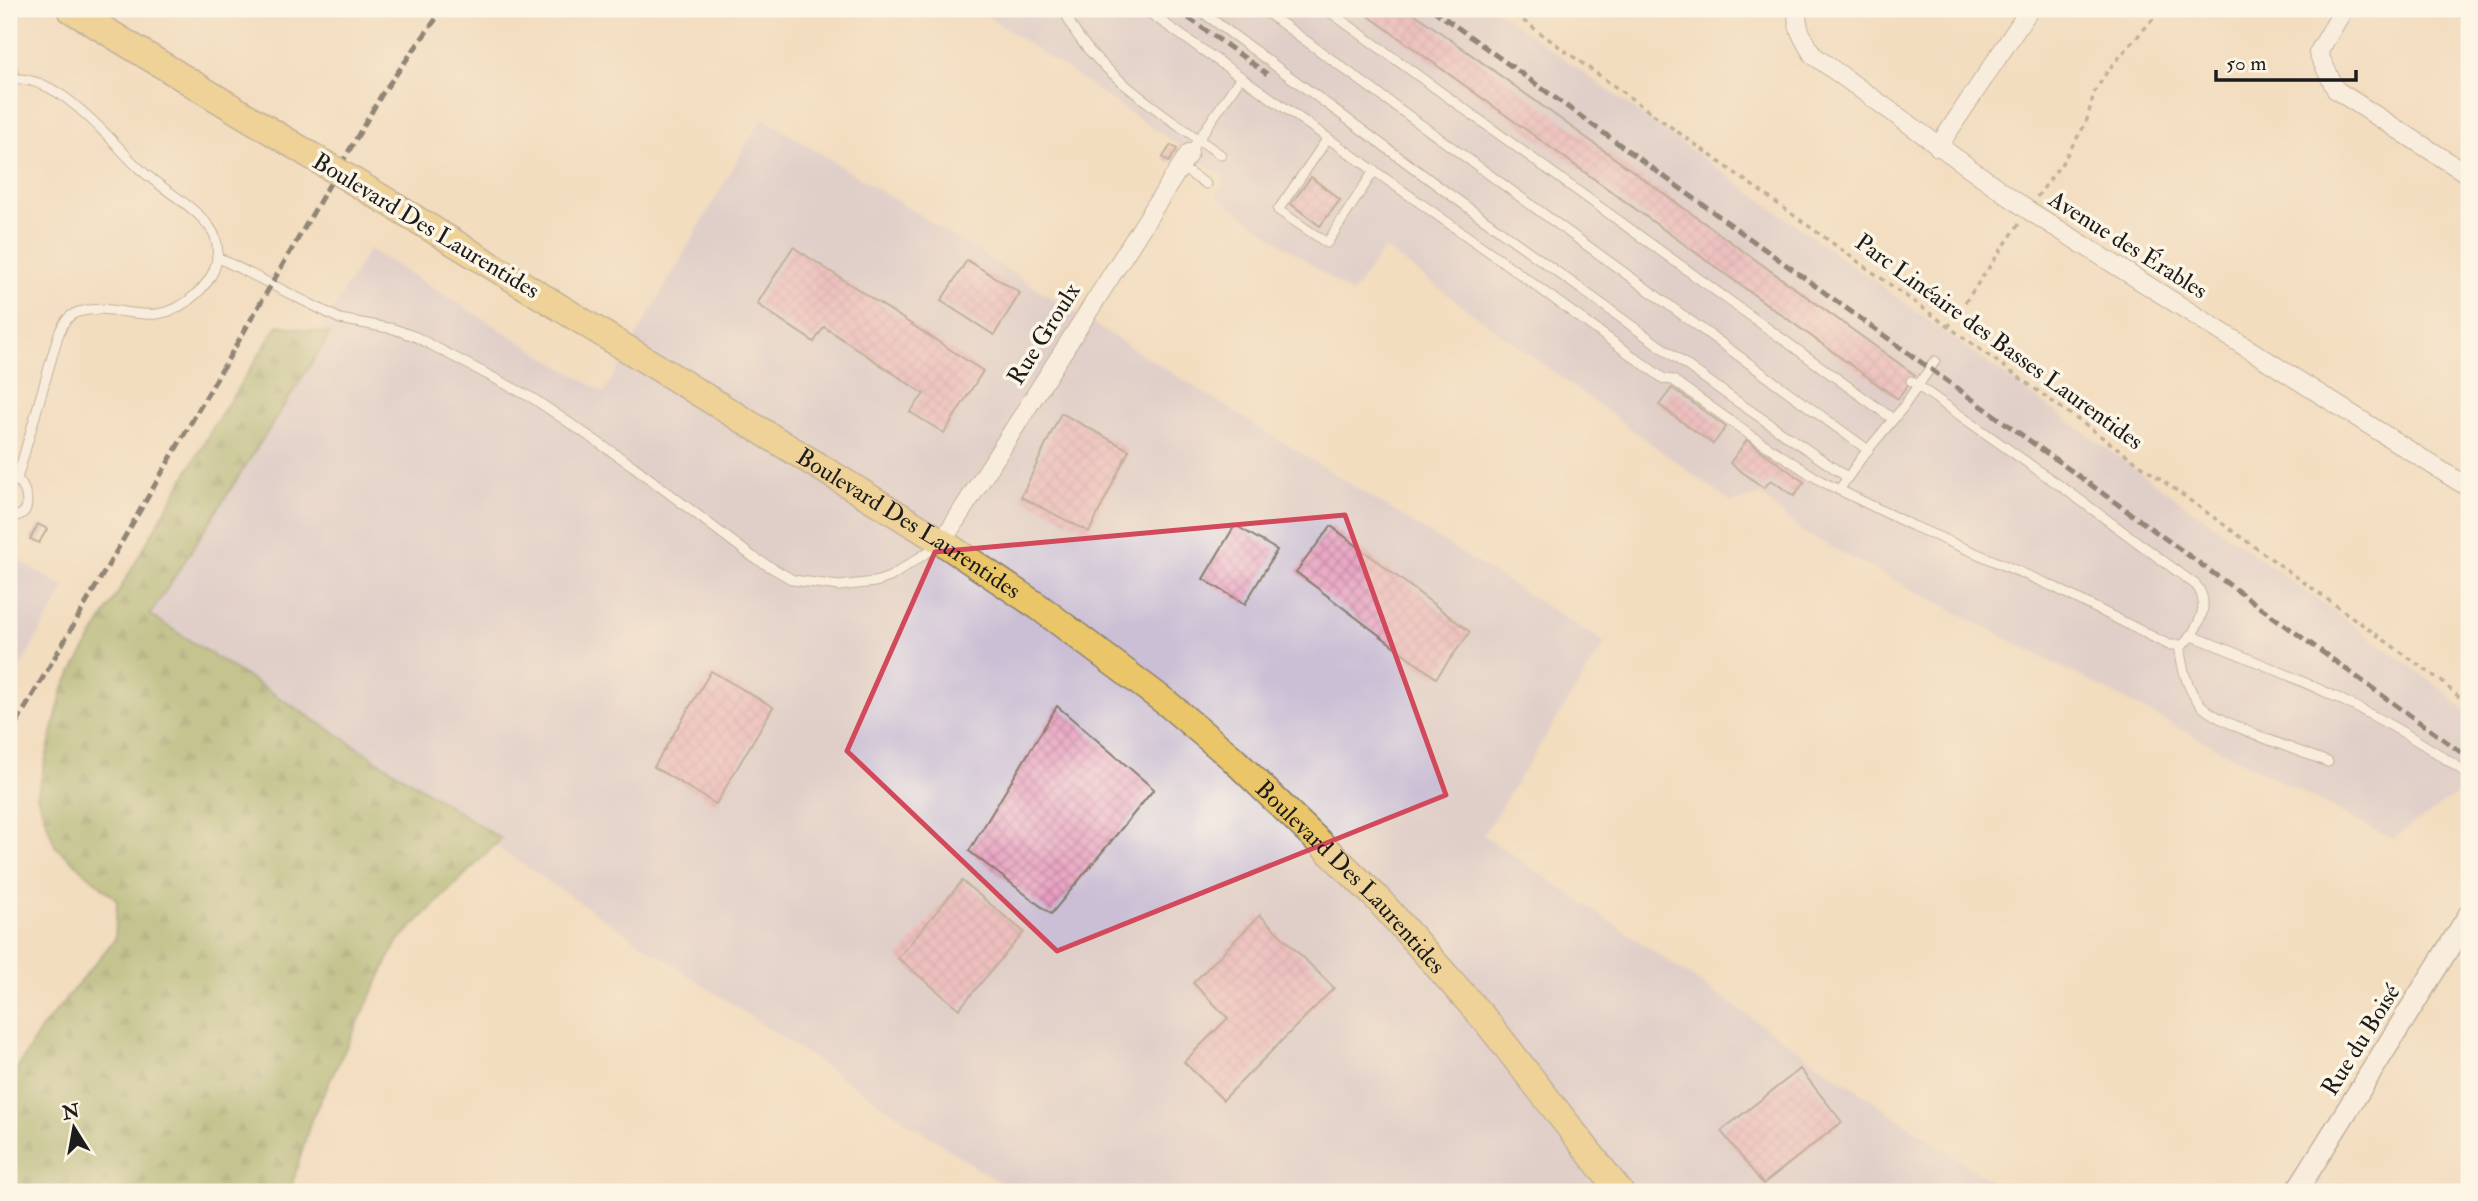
<svg xmlns="http://www.w3.org/2000/svg" width="2478" height="1201" viewBox="0 0 2478 1201" font-family="'IM FELL Double Pica',serif">
<defs>
<pattern id="forest-firs" width="22" height="20" patternUnits="userSpaceOnUse" patternTransform="scale(1.75)"><rect width="22" height="20" fill="#8ea759"/><path d="M5 1l3.5 6h-7zM16 11l3.5 6h-7z" fill="#738749"/></pattern>
<pattern id="building-cross-hatch" width="8" height="8" patternUnits="userSpaceOnUse" patternTransform="scale(1.75)"><rect width="8" height="8" fill="#e79cc0"/><path d="M0 0l8 8M0 8l8-8" fill="none" stroke="#ba7e9b"/></pattern>
</defs>
<rect width="100%" height="100%" fill="#fcf5e5"/>
<filter id="ink" filterUnits="userSpaceOnUse"><feTurbulence type="fractalNoise" baseFrequency=".0143" numOctaves="2"/><feDisplacementMap in="SourceGraphic" scale="14" xChannelSelector="R" yChannelSelector="G"/><feConvolveMatrix kernelMatrix="1 2 1 2 8 2 1 2 1" color-interpolation-filters="sRGB"/></filter>
<filter id="wash" filterUnits="userSpaceOnUse"><feTurbulence type="fractalNoise" baseFrequency=".00686" numOctaves="4" result="noise"/><feDisplacementMap in="SourceGraphic" scale="28" xChannelSelector="R" yChannelSelector="G"/><feGaussianBlur stdDeviation="1.57" result="paint"/><feColorMatrix in="noise" values="0 0 0 0 0 0 0 0 0 0 0 0 0 0 0 0 0 1.4 0 .05"/><feComposite in="paint" operator="in"/></filter>
<g filter="url(#wash)">
<rect width="100%" height="100%" fill="#f2ddbf"/>
<g fill="#cbbfd5">
<polygon points="977,9 1495,9 2446,692 2469,714 2469,786 2392,839 1802,532 1761,495 1732,503 1384,248 1352,294 1215,195 1225,177"/>
<polygon points="762,117 1605,643 1483,835 2007,1192 1013,1192 150,615 369,249 604,393"/>
<polygon points="9,554 65,588 9,687"/>
</g>
<polygon fill="url(#forest-firs)" stroke="#55623a" stroke-width="2" points="278,325 330,334 150,615 501,839 397,942 311,1120 290,1192 9,1192 9,1082 41,1029 115,939 117,900 55,846 37,796 63,688 218,419"/>
<g id="blocks">
<g fill="url(#building-cross-hatch)">
<polygon points="1359,9 1408,9 1915,375 1898,399"/>
<polygon points="1171,145 1177,149 1169,162 1163,157"/>
<polygon points="1311,177 1340,200 1320,226 1291,204"/>
<polygon points="793,247 983,371 944,433 910,412 924,394 824,327 814,342 757,304"/>
<polygon points="967,260 1020,293 994,335 941,301"/>
<polygon points="1672,388 1726,427 1713,444 1659,405"/>
<polygon points="1061,413 1129,450 1089,532 1021,497"/>
<polygon points="1747,440 1804,482 1794,496 1771,480 1764,488 1730,463"/>
<polygon points="38,524 47,529 39,543 30,539"/>
<polygon points="1235,525 1277,550 1245,604 1203,579"/>
<polygon points="1331,526 1470,632 1436,678 1296,572"/>
<polygon points="711,671 773,707 716,804 654,767"/>
<polygon points="1057,706 1154,789 1051,914 969,851"/>
<polygon points="962,881 1024,932 959,1009 898,958"/>
<polygon points="1260,915 1334,988 1223,1100 1184,1062 1228,1018 1193,983"/>
<polygon points="1800,1069 1842,1122 1763,1184 1721,1131"/>
</g>
</g>
</g>
<g filter="url(#ink)">
<use href="#blocks" fill-opacity="0" stroke="#877c6e" stroke-width="2"/>
<g fill="none" stroke-linecap="round" stroke-linejoin="round">
<defs>
<g id="service">
<path d="M1065,9C1076,60 1179,125 1221,155"/>
<polyline points="1144,9 1241,77"/>
<polyline points="1198,9 1445,191 1732,398 1847,477"/>
<polyline points="1262,9 1868,450"/>
<polyline points="1326,9 1893,419"/>
<path d="M9,79C46,75 80,108 104,132C117,144 128,159 141,170C163,190 194,205 211,229C219,240 219,257 214,270C210,280 203,288 195,295C153,334 120,300 78,312C66,316 62,326 58,336L17,479L9,486"/>
<polyline points="1328,138 1278,210 1327,243 1374,171"/>
<path d="M1189,153L1241,77L1491,253L1664,379L1673,380L1750,435L1821,481L1913,526L2052,586L2169,645H2183C2198,629 2212,604 2196,585L2069,492L1911,381"/>
<polyline points="1180,167 1206,184"/>
<polyline points="217,257 340,319 394,329 416,337 534,399 633,466 753,557 793,580 839,586 875,582 890,577 940,544"/>
<polyline points="1839,490 1862,457 1901,410 1935,361"/>
<path d="M9,515C33,521 30,491 17,479"/>
<path d="M2190,635C2287,673 2385,714 2469,775"/>
<path d="M2179,645C2182,666 2186,689 2201,705C2216,723 2302,752 2328,762"/>
</g>
<g id="minor">
<path d="M1798,9C1794,26 1805,41 1813,55L2028,210L2469,488"/>
<polyline points="2344,9 2318,53 2336,90 2469,175"/>
<polyline points="9,72 9,78"/>
<polyline points="1938,147 2030,9"/>
<polyline points="942,542 1189,153"/>
</g>
<polyline id="tertiary" points="2296,1192 2469,915"/>
<g id="primary">
<polyline points="70,9 300,149"/>
<path id="s1" d="M388,202L942,542L1039,607L1168,704L1232,758L1376,897L1487,1022L1620,1192"/>
</g>
</defs>
<use href="#service" stroke="#877c6e" stroke-width="11"/>
<use href="#minor" stroke="#877c6e" stroke-width="20"/>
<use href="#tertiary" stroke="#877c6e" stroke-width="24"/>
<use href="#primary" stroke="#877c6e" stroke-width="29"/>
<g stroke="#877c6e" stroke-width="3.5" stroke-dasharray="5 5" stroke-linecap="butt">
<polyline points="1507,9 2441,681 2469,706"/>
<polyline points="2037,197 2062,163 2086,123 2094,93 2108,70 2162,9"/>
<polyline points="1948,327 2019,224"/>
</g>
<use href="#service" stroke="#fff" stroke-width="9"/>
<use href="#minor" stroke="#fff" stroke-width="18"/>
<use href="#tertiary" stroke="#fff" stroke-width="21"/>
<use href="#primary" stroke="#eac669" stroke-width="26"/>
<g stroke="#1c1c1c" stroke-width="5" stroke-dasharray="10 5" stroke-linecap="butt">
<polyline points="1176,9 1267,74"/>
<polyline points="1432,9 2469,758"/>
<polyline points="9,736 382,94 443,9"/>
</g>
<defs>
<polyline id="primary-bridge" points="300,149 388,202"/>
</defs>
<use href="#primary-bridge" stroke="#877c6e" stroke-width="29" stroke-linecap="butt"/>
<use href="#primary-bridge" stroke="#eac669" stroke-width="26"/>
</g>
</g>
<path d="M0 0H2478V1201H0ZM1345,515L1446,795L1057,951L847,751L935,552Z" fill="#f2ddbf" fill-opacity=".55" fill-rule="evenodd"/>
<path fill="none" stroke="#d1495b" stroke-width="5" stroke-linejoin="round" d="M1345,515L1446,795L1057,951L847,751L935,552Z"/>
<g text-anchor="middle" dominant-baseline="central" stroke-width="7" stroke-linejoin="round" paint-order="stroke">
<g font-size="24" fill="#1c1c1c" stroke="#fcf5e5">
<text transform="translate(426 226) rotate(31)">Boulevard Des Laurentides</text>
<text transform="translate(2128 245) rotate(32)">Avenue des Érables</text>
<text transform="translate(1044 334) rotate(-58)">Rue Groulx</text>
<text transform="translate(1999 342) rotate(36)">Parc Linéaire des Basses Laurentides</text>
<text stroke="none"><textPath href="#s1" startOffset="612">Boulevard Des Laurentides</textPath></text>
<text stroke="none"><textPath href="#s1" startOffset="1180">Boulevard Des Laurentides</textPath></text>
<text transform="translate(2361 1040) rotate(-58)">Rue du Boisé</text>
</g>
</g>
<rect width="2478" height="1201" fill="none" stroke="#fcf5e5" stroke-width="35"/>
<g transform="translate(74 1128) rotate(349)" stroke="#fcf5e5" stroke-width="5" paint-order="stroke">
<path d="M0-5L12 26L0 18L-12 26Z" fill="#1c1c1c"/>
<text y="-10" font-size="19" font-weight="bold" text-anchor="middle" fill="#1c1c1c">N</text>
</g>
<path d="M2216 70v10h140v-10" fill="none" stroke="#1c1c1c" stroke-width="3.5"/>
<text x="2226" y="70" font-size="21" fill="#1c1c1c" stroke="#fcf5e5" stroke-width="5" paint-order="stroke">50 m</text>
</svg>
